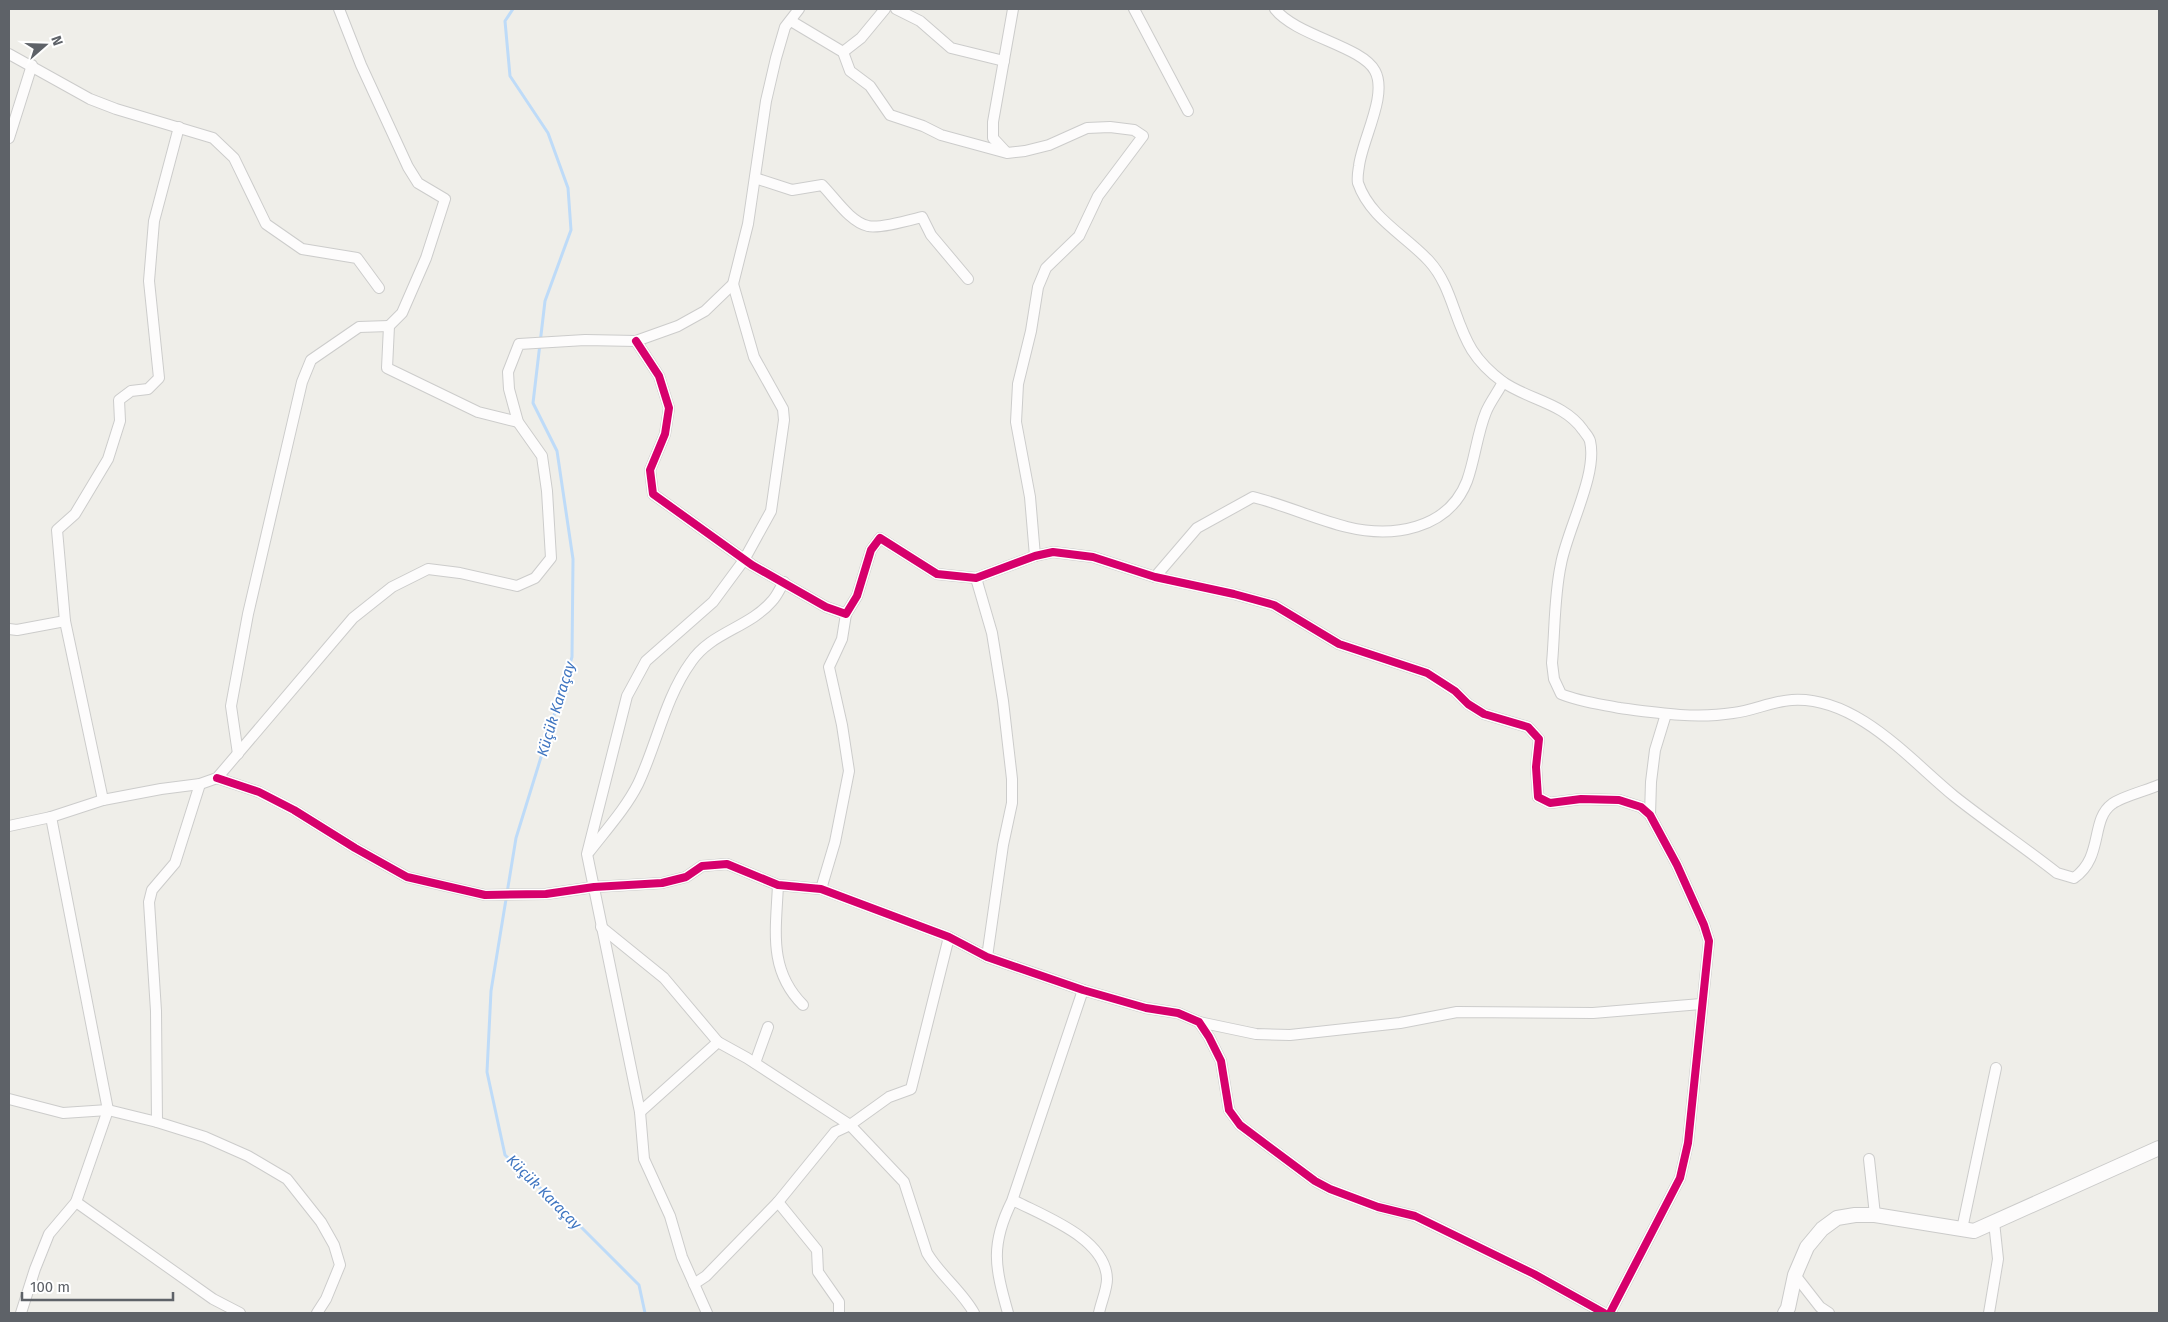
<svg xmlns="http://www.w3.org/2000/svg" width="2168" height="1322" viewBox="0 0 2168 1322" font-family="'Fira Sans',sans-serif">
<rect width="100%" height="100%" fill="#efeee9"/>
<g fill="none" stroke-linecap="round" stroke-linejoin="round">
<polyline stroke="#bedbf8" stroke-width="3" points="513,9 505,21 510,76 548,133 568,188 571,230 545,301 533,403 557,451 573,559 572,657 516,838 491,991 487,1072 505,1155 572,1218 639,1285 645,1313"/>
<defs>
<g id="street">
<polyline points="339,9 361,65 408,167 418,183 445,199 426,258 402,313 389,326 387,368 478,412 518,422"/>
<polyline points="896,9 920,21 951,48 1004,61"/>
<polyline points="1134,9 1188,111"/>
<path d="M1275,9C1296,36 1362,46 1375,71C1388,95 1362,140 1359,166C1358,172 1357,178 1358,183C1370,218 1405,235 1429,261C1452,286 1454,321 1472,350C1479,361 1492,374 1503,382C1529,400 1564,403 1583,430C1585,433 1589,437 1590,441C1598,474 1567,530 1561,564C1554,596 1555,630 1552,663L1554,679L1561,694C1580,702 1600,704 1620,708C1657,713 1695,719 1733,713C1753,711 1772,701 1792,700C1856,696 1909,759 1954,796C1988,823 2024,847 2057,873L2074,878C2104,857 2090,820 2112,804C2121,797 2148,790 2159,785"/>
<polyline points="791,21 843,52 850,71 870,86 890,115 923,126 941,135 1007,153 1025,151 1049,145 1087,128 1110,127 1134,130 1143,136 1098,196 1079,236 1046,268 1038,287 1031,331 1018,384 1016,422 1030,497 1035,556"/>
<polyline points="843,52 861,38 885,9"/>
<polyline points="9,54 90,99 116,109 213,138 234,158 266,224 302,249 357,258 379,288"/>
<polyline points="9,138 32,65"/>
<polyline points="1006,152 993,138 993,122 1013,9"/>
<path d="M755,178L792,190L822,185C835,198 850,222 868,226C879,229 910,220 922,217L931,235L968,279"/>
<polyline points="636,341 659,376 669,408 665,434 650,470 653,494 752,565 826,607 846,614 857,596 871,550 880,538 937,574 976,578 1035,556 1053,552 1093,557 1155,577 1234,594 1274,605 1339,644 1427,673 1455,691 1468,704 1484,714 1528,727 1539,739 1536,767 1538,797 1550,803 1581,799 1619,800 1641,807 1650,815 1677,865 1704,925 1709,941 1688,1143 1680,1178 1610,1313"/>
<path d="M1155,577L1197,528L1253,497C1285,505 1315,519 1347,527C1392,538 1448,530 1467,481C1475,459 1477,434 1486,412C1490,402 1498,392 1503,382"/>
<polyline points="976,578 992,633 1003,701 1012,779 1012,803 1003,845 987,957"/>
<polyline points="9,629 17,630 65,621"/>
<polyline points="238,754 231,706 248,614 302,382 311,360 359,327 389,326"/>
<polyline points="217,778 259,792 294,810 355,848 407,877 485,895 546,894 594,887 662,883 686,877 702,866 727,864 778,885 821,889 949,937 987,957 1083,990 1146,1008 1178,1013 1199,1022 1209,1037 1221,1061 1229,1110 1240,1125 1315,1181 1330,1189 1378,1207 1415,1216 1534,1274 1604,1313"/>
<polyline points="103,800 65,621 57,530 75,514 108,459 120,421 119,400 131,391 148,389 159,378 149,281 154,221 179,127"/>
<polyline points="1650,815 1651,782 1655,750 1666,714"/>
<polyline points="9,826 51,817 103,800 161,789 200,784 217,778 353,618 392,587 428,569 460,573 517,586 535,578 551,558 547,491 542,456 518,422 509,389 508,372 519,344 585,340 636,341 678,326 705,311 733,284 748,224 766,101 776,58 785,27 799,9"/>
<path d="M589,852C606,830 626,808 638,784C657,744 665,698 691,662C711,632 749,628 772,601C777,596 780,588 784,582"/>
<path d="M778,885C776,930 768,970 803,1005"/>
<polyline points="821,889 835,842 849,771 842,725 829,667 842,639 846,614"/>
<polyline points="601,927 664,978 718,1042 640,1112"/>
<polyline points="1199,1022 1256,1034 1290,1035 1400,1023 1457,1012 1593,1013 1701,1004"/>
<path d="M718,1042L747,1058L850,1125L904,1182L927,1253C940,1275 962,1291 974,1313"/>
<polyline points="755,1063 768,1027"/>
<polyline points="9,1099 63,1113 108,1110 157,1122 205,1137 248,1156 287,1179 321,1222 334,1245 340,1265 326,1299 317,1313"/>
<polyline points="157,1122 156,1011 149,902 152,890 175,863 200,784"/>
<polyline points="1869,1159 1875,1215"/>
<path d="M1013,1200C1043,1216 1106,1238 1107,1279C1107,1290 1101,1302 1099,1313"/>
<polyline points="76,1202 213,1299 240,1313"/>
<polyline points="778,1202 817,1250 818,1272 839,1302 839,1313"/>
<polyline points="1962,1229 1996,1068"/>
<polyline points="1795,1275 1820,1307 1829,1313"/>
<polyline points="694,1284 706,1276 778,1202 835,1132 850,1125 889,1097 911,1089 949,937"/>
<polyline points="21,1313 35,1269 49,1234 76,1202 108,1110 51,817"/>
<polyline points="707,1313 682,1257 670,1216 644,1159 640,1112 587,854 627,696 646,661 713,602 744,560 771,511 784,420 783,409 754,357 733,284"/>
<path d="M1008,1313C995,1267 990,1245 1012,1201L1083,990"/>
<polyline points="1989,1313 1998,1259 1994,1222"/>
</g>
<polyline id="secondary" points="1785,1313 1788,1308 1795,1275 1807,1247 1822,1229 1837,1218 1855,1215 1875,1215 1974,1231 2159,1148"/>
</defs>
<use href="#street" stroke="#cccccb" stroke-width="12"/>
<use href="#secondary" stroke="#cbcbca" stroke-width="16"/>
<use href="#street" stroke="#fdfcfc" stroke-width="10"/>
<use href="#secondary" stroke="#fdfcfc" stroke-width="14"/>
<defs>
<g id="cycleway">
<polyline points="636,341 659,376 669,408 665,434 650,470 653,494 752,565 826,607 846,614 857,596 871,550 880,538 937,574 976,578 1035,556 1053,552 1093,557 1155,577 1234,594 1274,605 1339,644 1427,673 1455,691 1468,704 1484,714 1528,727 1539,739 1536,767 1538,797 1550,803 1581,799 1619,800 1641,807 1650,815 1677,865 1704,925 1709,941 1688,1143 1680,1178 1610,1313"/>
<polyline points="217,778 259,792 294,810 355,848 407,877 485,895 546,894 594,887 662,883 686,877 702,866 727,864 778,885 821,889 949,937 987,957 1083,990 1146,1008 1178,1013 1199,1022 1209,1037 1221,1061 1229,1110 1240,1125 1315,1181 1330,1189 1378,1207 1415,1216 1534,1274 1604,1313"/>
</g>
</defs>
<use href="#cycleway" stroke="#fff" stroke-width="11"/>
<use href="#cycleway" stroke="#d6006c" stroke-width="8"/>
</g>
<g text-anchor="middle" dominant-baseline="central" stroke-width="4" stroke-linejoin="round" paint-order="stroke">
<g font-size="15" font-style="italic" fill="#4076c1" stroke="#fff">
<text transform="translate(556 709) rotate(-73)">Küçük Karaçay</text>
<text transform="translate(544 1192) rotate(45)">Küçük Karaçay</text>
</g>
</g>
<rect width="2168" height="1322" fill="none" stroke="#5e6268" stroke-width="20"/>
<g transform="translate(45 45) rotate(70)" stroke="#ffffff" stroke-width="4" paint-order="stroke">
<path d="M0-4L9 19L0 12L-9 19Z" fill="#5e6268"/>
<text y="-8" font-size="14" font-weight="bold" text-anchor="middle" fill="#5e6268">N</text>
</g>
<path d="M22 1292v8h151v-8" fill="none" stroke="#5e6268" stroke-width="2.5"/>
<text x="30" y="1292" font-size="15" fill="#5e6268" stroke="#ffffff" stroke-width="4" paint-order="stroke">100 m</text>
</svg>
